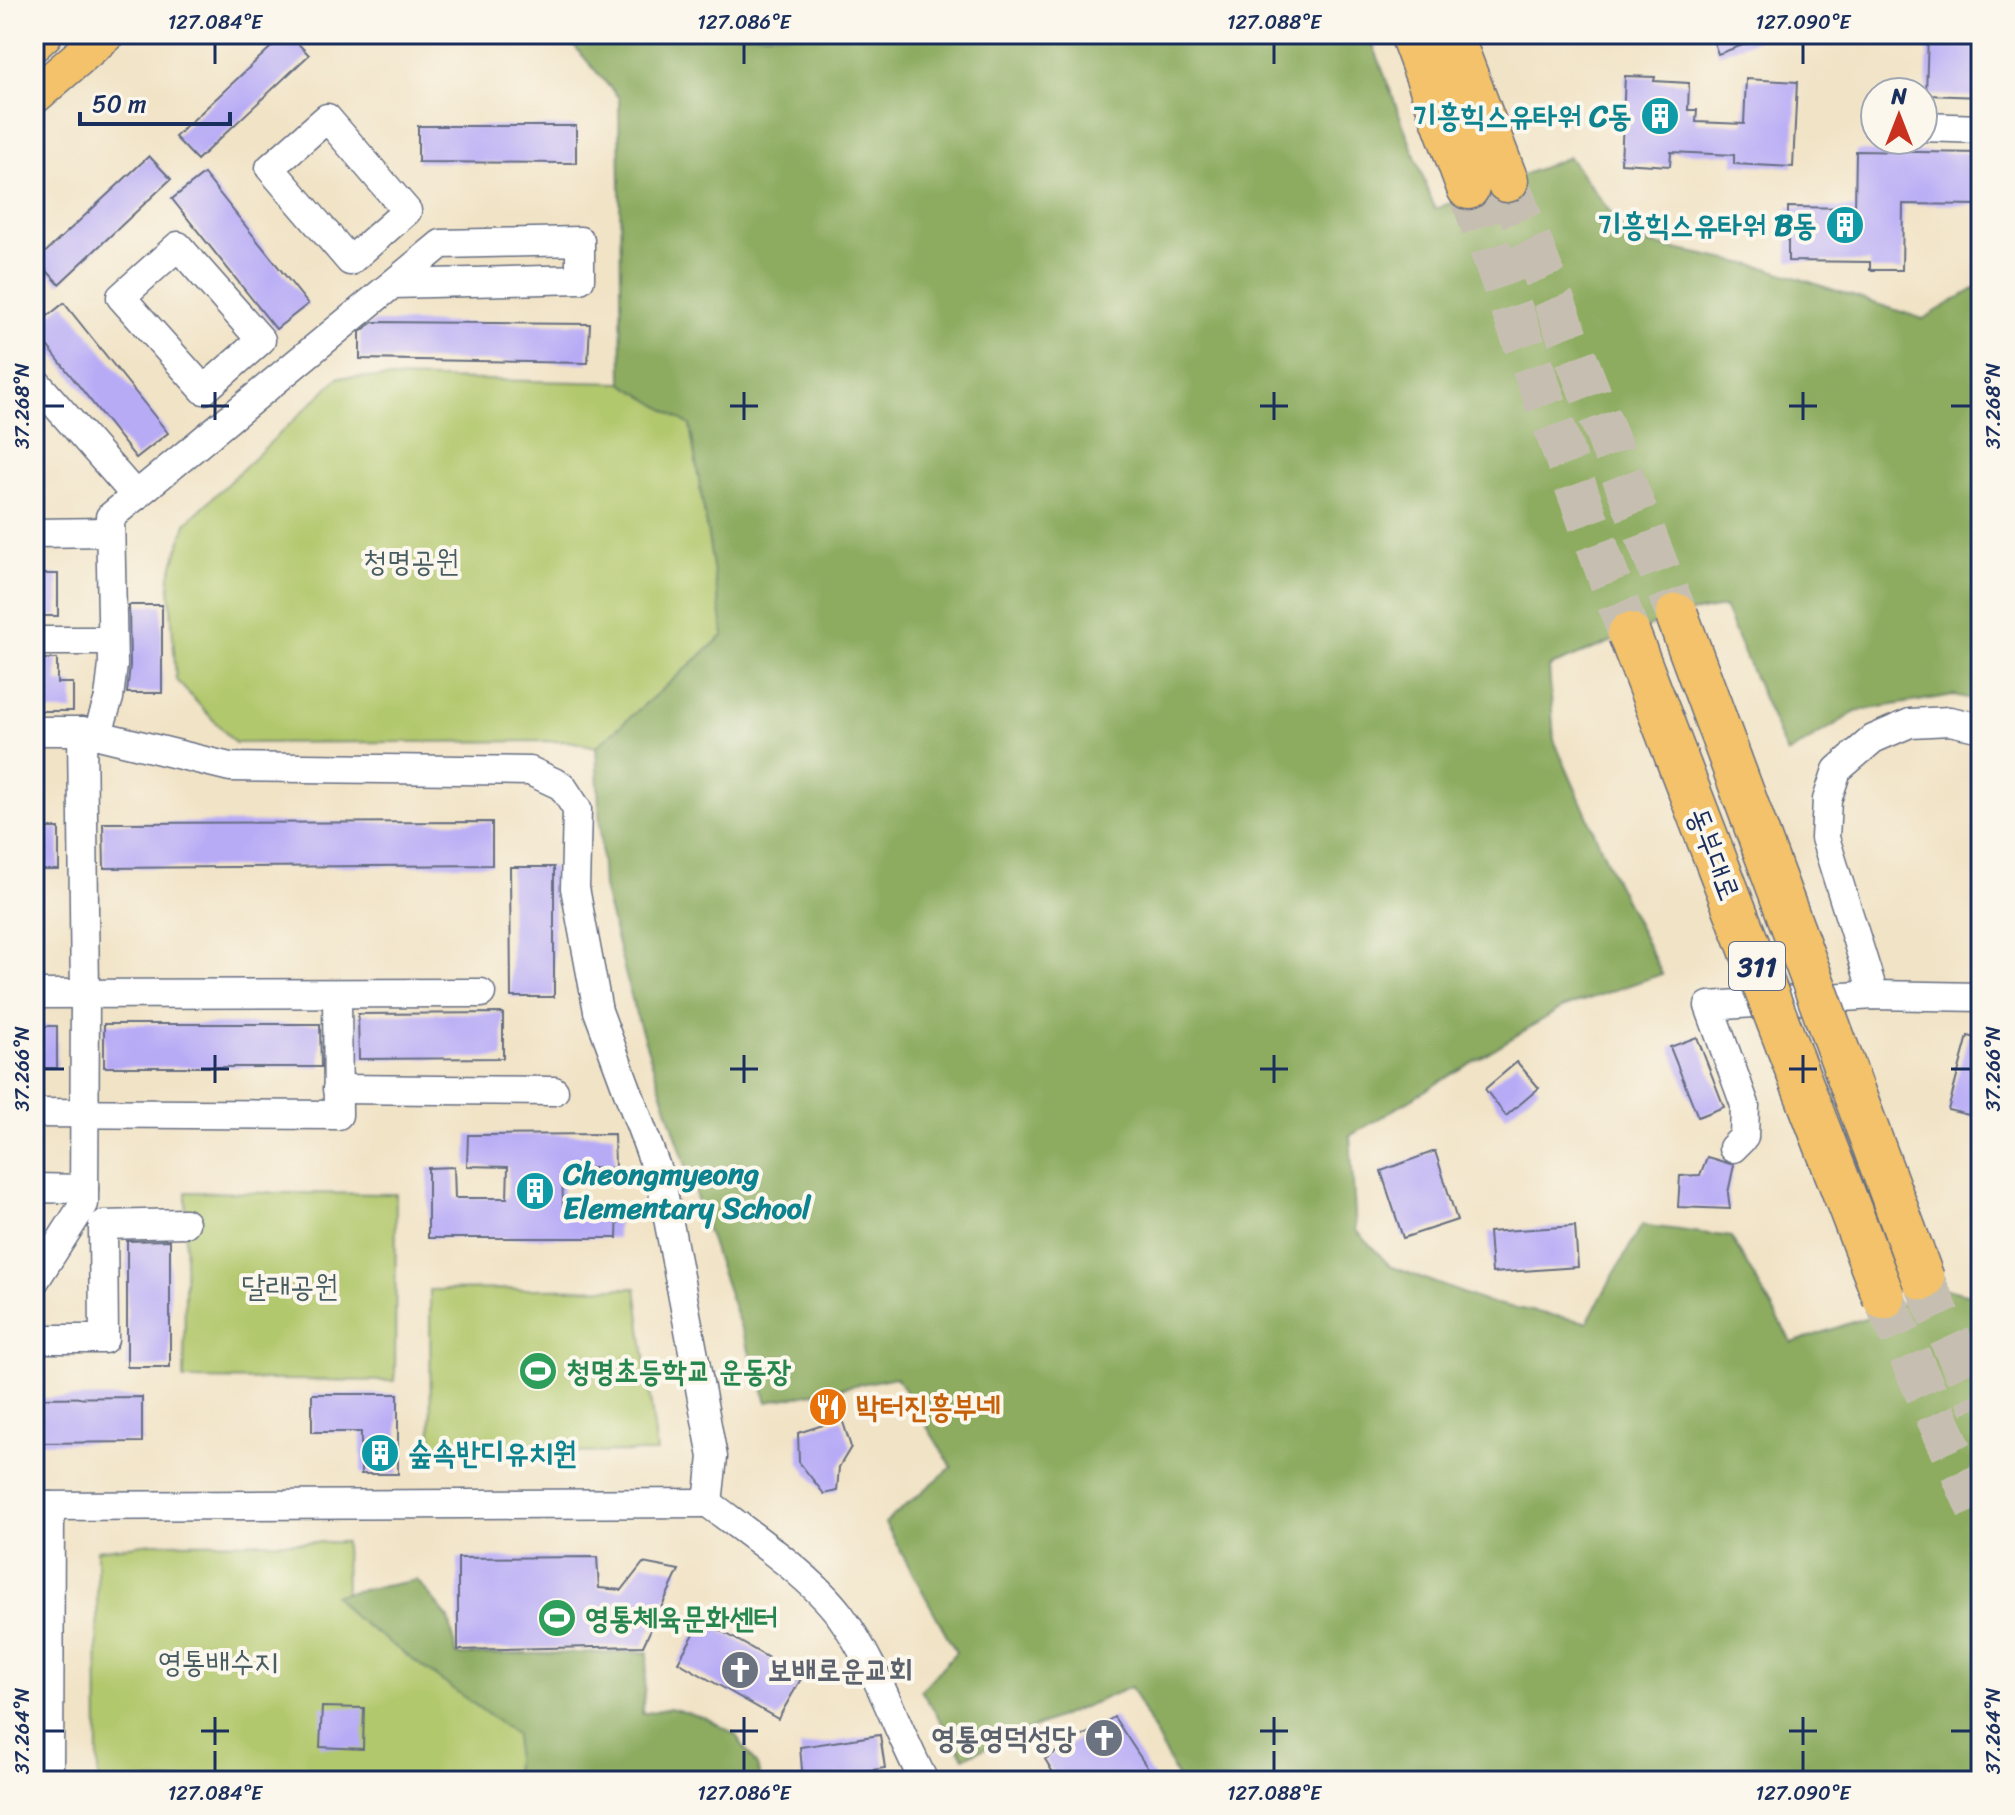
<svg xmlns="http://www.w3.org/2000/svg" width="2015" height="1815" viewBox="0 0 2015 1815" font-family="Sriracha,'Poor Story',sans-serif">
<rect width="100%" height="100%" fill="#fbf7ec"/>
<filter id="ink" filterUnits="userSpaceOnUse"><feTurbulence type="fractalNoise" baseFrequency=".0125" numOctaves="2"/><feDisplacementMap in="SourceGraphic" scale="16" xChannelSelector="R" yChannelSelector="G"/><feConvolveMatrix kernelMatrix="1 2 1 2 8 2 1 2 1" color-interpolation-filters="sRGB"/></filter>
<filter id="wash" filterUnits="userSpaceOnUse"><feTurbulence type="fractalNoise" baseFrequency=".006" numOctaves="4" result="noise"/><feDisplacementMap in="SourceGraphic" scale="32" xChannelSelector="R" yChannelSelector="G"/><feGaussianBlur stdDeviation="1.8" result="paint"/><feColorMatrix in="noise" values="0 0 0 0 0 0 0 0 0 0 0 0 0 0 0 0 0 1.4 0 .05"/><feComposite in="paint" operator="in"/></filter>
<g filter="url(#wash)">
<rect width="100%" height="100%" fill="#f1e3c6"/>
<g fill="#b2c86d" stroke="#667c66" stroke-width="2">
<polygon points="339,377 622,383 690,425 725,636 596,747 569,741 235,743 176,680 169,578 186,523"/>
<polygon points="186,1192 396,1194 395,1381 184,1379"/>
<polygon points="636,1288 657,1452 431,1454 430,1290"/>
<polygon points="345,1542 346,1600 524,1730 516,1769 499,1781 98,1781 97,1550 152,1543"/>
</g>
<g fill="#8dac60" stroke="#546e5f" stroke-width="2">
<polygon points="564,34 1369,34 1435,209 1569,157 1631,240 1767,268 1923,319 1981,285 1981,701 1954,695 1857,711 1787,754 1724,607 1677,615 1549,667 1554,740 1616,882 1662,974 1562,1008 1350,1136 1356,1230 1390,1266 1486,1302 1587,1322 1642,1225 1731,1237 1792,1343 1891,1309 1939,1287 1981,1298 1981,1781 1179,1781 1131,1687 964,1757 921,1690 956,1652 885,1523 952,1467 896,1377 767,1402 717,1260 635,1011 603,887 596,747 724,635 690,425 622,383 619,98"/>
<polygon points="417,1580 449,1619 457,1655 648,1652 642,1714 670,1708 706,1718 735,1734 757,1766 761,1781 514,1781 516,1735 350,1614 334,1595"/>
</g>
<g id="blocks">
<g fill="#b8abf6">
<polygon points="285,34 289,34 309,55 197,160 175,137"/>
<polygon points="1711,34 1768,34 1768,36 1718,54"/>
<polygon points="1928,34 1981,34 1981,97 1926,95"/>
<polygon points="1625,76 1655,77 1654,81 1689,83 1688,110 1697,110 1696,122 1744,124 1746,79 1797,82 1793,167 1734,164 1734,155 1671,152 1670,166 1621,163"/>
<polygon points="418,126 576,126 576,163 418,162"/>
<polygon points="1856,151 1981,153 1981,205 1903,204 1902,270 1870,270 1870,262 1788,261 1788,207 1855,208"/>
<polygon points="149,156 171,179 59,284 37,260"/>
<polygon points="204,174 308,304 276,329 172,199"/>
<polygon points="64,303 168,433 136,458 34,329 34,327"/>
<polygon points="373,322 590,324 588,363 360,359 360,332"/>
<rect x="34" y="574" width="24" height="42"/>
<polygon points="129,605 162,605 162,693 127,693 130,665"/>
<polygon points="34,659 57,659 57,683 73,683 73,711 34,711"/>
<polygon points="492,822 492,865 104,868 103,823"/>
<rect x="34" y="828" width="25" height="42"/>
<polygon points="510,867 554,867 554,997 511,997"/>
<polygon points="503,1013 503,1058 359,1059 358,1014"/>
<polygon points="104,1024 320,1024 321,1067 104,1067"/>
<rect x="34" y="1026" width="23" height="42"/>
<polygon points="1968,1036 1981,1039 1981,1118 1948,1110"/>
<polygon points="1697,1037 1724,1107 1698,1117 1670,1047"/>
<polygon points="1517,1062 1539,1088 1506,1116 1485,1089"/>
<polygon points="614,1134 615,1168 562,1168 563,1206 618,1205 617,1238 428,1238 428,1168 454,1167 455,1198 507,1198 508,1167 467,1166 468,1135"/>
<polygon points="1435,1151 1457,1220 1403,1238 1381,1171"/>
<polygon points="1707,1157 1734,1165 1728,1193 1730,1209 1678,1207 1680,1176 1700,1175"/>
<polygon points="1575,1226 1578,1267 1492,1273 1489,1232"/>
<polygon points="170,1240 170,1367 127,1367 127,1241"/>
<polygon points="312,1394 398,1394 398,1474 361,1474 361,1432 312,1432"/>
<polygon points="142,1397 142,1442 34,1443 34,1398"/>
<polygon points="842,1419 851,1447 839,1467 837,1491 824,1494 799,1462 798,1433"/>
<polygon points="597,1557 599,1588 622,1590 643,1563 679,1570 643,1646 458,1650 458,1558"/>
<polygon points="702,1620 802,1677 778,1719 678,1662"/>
<polygon points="322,1707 364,1708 363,1749 320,1747"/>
<polygon points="1114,1717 1156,1781 1058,1781 1045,1759"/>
<polygon points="880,1735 885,1768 803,1781 800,1747"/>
</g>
</g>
</g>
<g filter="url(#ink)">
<use href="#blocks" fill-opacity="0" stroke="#666e82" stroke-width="2"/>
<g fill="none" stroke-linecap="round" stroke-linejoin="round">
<g stroke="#c6bfb1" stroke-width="42" stroke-dasharray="42 21" stroke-linecap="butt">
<polyline points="1507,181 1677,615"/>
<polyline points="1468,188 1629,634"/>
<polyline points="1923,1279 1981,1406"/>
<polyline points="1884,1298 1981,1517"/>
</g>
<defs>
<g id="minor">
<polygon points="327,118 407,211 350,261 270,168"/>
<polyline points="1923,127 1981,129"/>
<polygon points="178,246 261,340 204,390 121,297"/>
<polyline points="34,380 136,496"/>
<polyline points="34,533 110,532"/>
<polyline points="34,641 112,641"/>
<polyline points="34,731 82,731 230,767 530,771 562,786 577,809 575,888 598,1011 661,1181 713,1457 708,1503"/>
<polyline points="97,735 109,698 113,665 110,517 441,244 580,241 580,279 393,284"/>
<polyline points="34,994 481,993"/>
<polyline points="1874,995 1825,838 1827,800 1837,770 1873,739 1910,723 1950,721 1981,728"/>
<polyline points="337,1089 554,1091"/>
<polyline points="34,1113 338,1115 337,994"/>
<polyline points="1733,1148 1744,1137 1745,1105 1709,1006 1874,995 1981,997"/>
<polyline points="34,1188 84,1189"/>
<polyline points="34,1282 84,1204 85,995 82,731"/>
<polyline points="34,1339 104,1339 103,1225 185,1223"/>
<path d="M708,1503C749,1534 810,1575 840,1615C877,1666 895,1726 924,1781"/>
<polyline points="34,1506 708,1503"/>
<polyline points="49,1781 50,1506"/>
</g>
<g id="major">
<polyline points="34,43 44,34"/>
<polyline points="34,96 106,34"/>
</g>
<g id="highway">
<polyline points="1411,34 1468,188"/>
<polyline points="1451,34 1507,181"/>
</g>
</defs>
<use href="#minor" stroke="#666e82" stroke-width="31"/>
<use href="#major" stroke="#666e82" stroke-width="39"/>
<use href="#highway" stroke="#666e82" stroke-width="45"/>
<use href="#minor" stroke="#fff" stroke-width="28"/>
<use href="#major" stroke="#f3c26a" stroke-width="36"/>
<use href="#highway" stroke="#f3c26a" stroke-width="42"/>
<defs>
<g id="highway-bridge">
<polyline points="1677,615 1923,1279"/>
<polyline points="1629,634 1884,1298"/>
</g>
</defs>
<use href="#highway-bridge" stroke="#666e82" stroke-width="45" stroke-linecap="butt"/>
<use href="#highway-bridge" stroke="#f3c26a" stroke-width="42"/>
</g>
</g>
<path fill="none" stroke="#1b2f5e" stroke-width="3" d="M215,44V64M744,44V64M1274,44V64M1803,44V64M215,392V420M744,392V420M1274,392V420M1803,392V420M44,406H64M201,406H229M730,406H758M1260,406H1288M1789,406H1817M1951,406H1971M215,1055V1083M744,1055V1083M1274,1055V1083M1803,1055V1083M44,1069H64M201,1069H229M730,1069H758M1260,1069H1288M1789,1069H1817M1951,1069H1971M215,1717V1745M744,1717V1745M1274,1717V1745M1803,1717V1745M44,1731H64M201,1731H229M730,1731H758M1260,1731H1288M1789,1731H1817M1951,1731H1971M215,1751V1771M744,1751V1771M1274,1751V1771M1803,1751V1771"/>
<defs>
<symbol id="building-disc" viewBox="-11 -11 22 22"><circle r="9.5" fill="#0f9aa8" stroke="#fbf7ec"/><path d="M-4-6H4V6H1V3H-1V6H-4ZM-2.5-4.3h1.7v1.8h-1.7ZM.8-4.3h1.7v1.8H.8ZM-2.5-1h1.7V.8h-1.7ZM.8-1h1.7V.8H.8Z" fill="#fff"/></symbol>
<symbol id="stadium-disc" viewBox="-11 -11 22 22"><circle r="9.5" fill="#2e9e5b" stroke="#fbf7ec"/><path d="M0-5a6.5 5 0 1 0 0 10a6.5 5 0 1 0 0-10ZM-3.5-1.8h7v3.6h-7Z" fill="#fff"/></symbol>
<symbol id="restaurant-disc" viewBox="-11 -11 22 22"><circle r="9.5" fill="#e8710a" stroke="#fbf7ec"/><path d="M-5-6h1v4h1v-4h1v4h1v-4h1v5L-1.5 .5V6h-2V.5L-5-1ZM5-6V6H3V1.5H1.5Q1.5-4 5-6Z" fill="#fff"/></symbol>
<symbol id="church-disc" viewBox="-11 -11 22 22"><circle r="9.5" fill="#6b7280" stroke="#fbf7ec"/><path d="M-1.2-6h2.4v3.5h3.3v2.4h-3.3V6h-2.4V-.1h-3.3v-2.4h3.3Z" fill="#fff"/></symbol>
</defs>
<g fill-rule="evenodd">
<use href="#building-disc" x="1638" y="94" width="44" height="44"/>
<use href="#building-disc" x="1823" y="203" width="44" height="44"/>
<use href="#building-disc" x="513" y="1169" width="44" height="44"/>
<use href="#stadium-disc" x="516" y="1349" width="44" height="44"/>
<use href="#restaurant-disc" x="806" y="1385" width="44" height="44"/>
<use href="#building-disc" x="358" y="1431" width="44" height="44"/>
<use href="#stadium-disc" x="535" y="1596" width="44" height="44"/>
<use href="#church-disc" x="718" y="1648" width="44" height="44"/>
<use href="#church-disc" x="1082" y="1716" width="44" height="44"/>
</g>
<g text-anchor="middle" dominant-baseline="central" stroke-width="8" stroke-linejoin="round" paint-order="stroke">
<rect fill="#fbf7ec" stroke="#5e6b89" stroke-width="2" x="1729" y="942" width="56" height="48" rx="6"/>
<g font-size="28" font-weight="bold" fill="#1b2f5e">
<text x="1757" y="966">311</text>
</g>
<g font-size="30" font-weight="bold" fill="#0d838f" stroke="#fbf7ec" text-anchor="end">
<text x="1632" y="116">기흥힉스유타워 C동</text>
<text x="1817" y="225">기흥힉스유타워 B동</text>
<text x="563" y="1174" text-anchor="start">Cheongmyeong<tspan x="563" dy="34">Elementary School</tspan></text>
<text x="408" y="1453" text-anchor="start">숲속반디유치원</text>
</g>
<g font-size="30" fill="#485d62" stroke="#fbf7ec">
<text x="411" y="561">청명공원</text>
<text x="290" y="1286">달래공원</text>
<text x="218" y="1662">영통배수지</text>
</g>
<g font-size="30" fill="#1b2f5e" stroke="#fbf7ec">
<text transform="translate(1714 854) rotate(69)">동부대로</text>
</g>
<g font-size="30" font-weight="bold" fill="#27864d" stroke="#fbf7ec" text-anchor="start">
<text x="566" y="1371">청명초등학교 운동장</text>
<text x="585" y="1618">영통체육문화센터</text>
</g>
<g font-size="30" font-weight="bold" fill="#c56008" stroke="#fbf7ec" text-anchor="start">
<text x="856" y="1407">박터진흥부네</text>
</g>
<g font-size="30" font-weight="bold" fill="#5b616d" stroke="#fbf7ec" text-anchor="start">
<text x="768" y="1670">보배로운교회</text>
<text x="1076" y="1738" text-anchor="end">영통영덕성당</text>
</g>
</g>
<rect width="2015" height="1815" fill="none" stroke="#fbf7ec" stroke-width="88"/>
<g transform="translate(1899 116)"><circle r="38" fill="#fbf7ec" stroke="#a1a7b3" stroke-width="2"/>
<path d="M0-6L14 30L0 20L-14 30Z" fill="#c8321e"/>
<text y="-12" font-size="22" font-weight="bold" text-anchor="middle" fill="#1b2f5e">N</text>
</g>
<path d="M80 112v12h150v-12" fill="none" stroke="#1b2f5e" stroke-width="4"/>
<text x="92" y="112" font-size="24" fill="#1b2f5e" stroke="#fbf7ec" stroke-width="6" paint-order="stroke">50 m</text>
<rect x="44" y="44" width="1927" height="1727" fill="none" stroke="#1b2f5e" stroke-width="3"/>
<g font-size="20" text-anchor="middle" fill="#1b2f5e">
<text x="215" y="29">127.084°E</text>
<text x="744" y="29">127.086°E</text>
<text x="1274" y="29">127.088°E</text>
<text x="1803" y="29">127.090°E</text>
<text transform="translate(22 406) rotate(-90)" y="7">37.268°N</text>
<text transform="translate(1993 406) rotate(-90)" y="7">37.268°N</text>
<text transform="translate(22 1069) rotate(-90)" y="7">37.266°N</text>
<text transform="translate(1993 1069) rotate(-90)" y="7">37.266°N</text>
<text transform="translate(22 1731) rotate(-90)" y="7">37.264°N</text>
<text transform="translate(1993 1731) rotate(-90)" y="7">37.264°N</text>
<text x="215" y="1800">127.084°E</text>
<text x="744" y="1800">127.086°E</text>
<text x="1274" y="1800">127.088°E</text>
<text x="1803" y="1800">127.090°E</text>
</g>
</svg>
